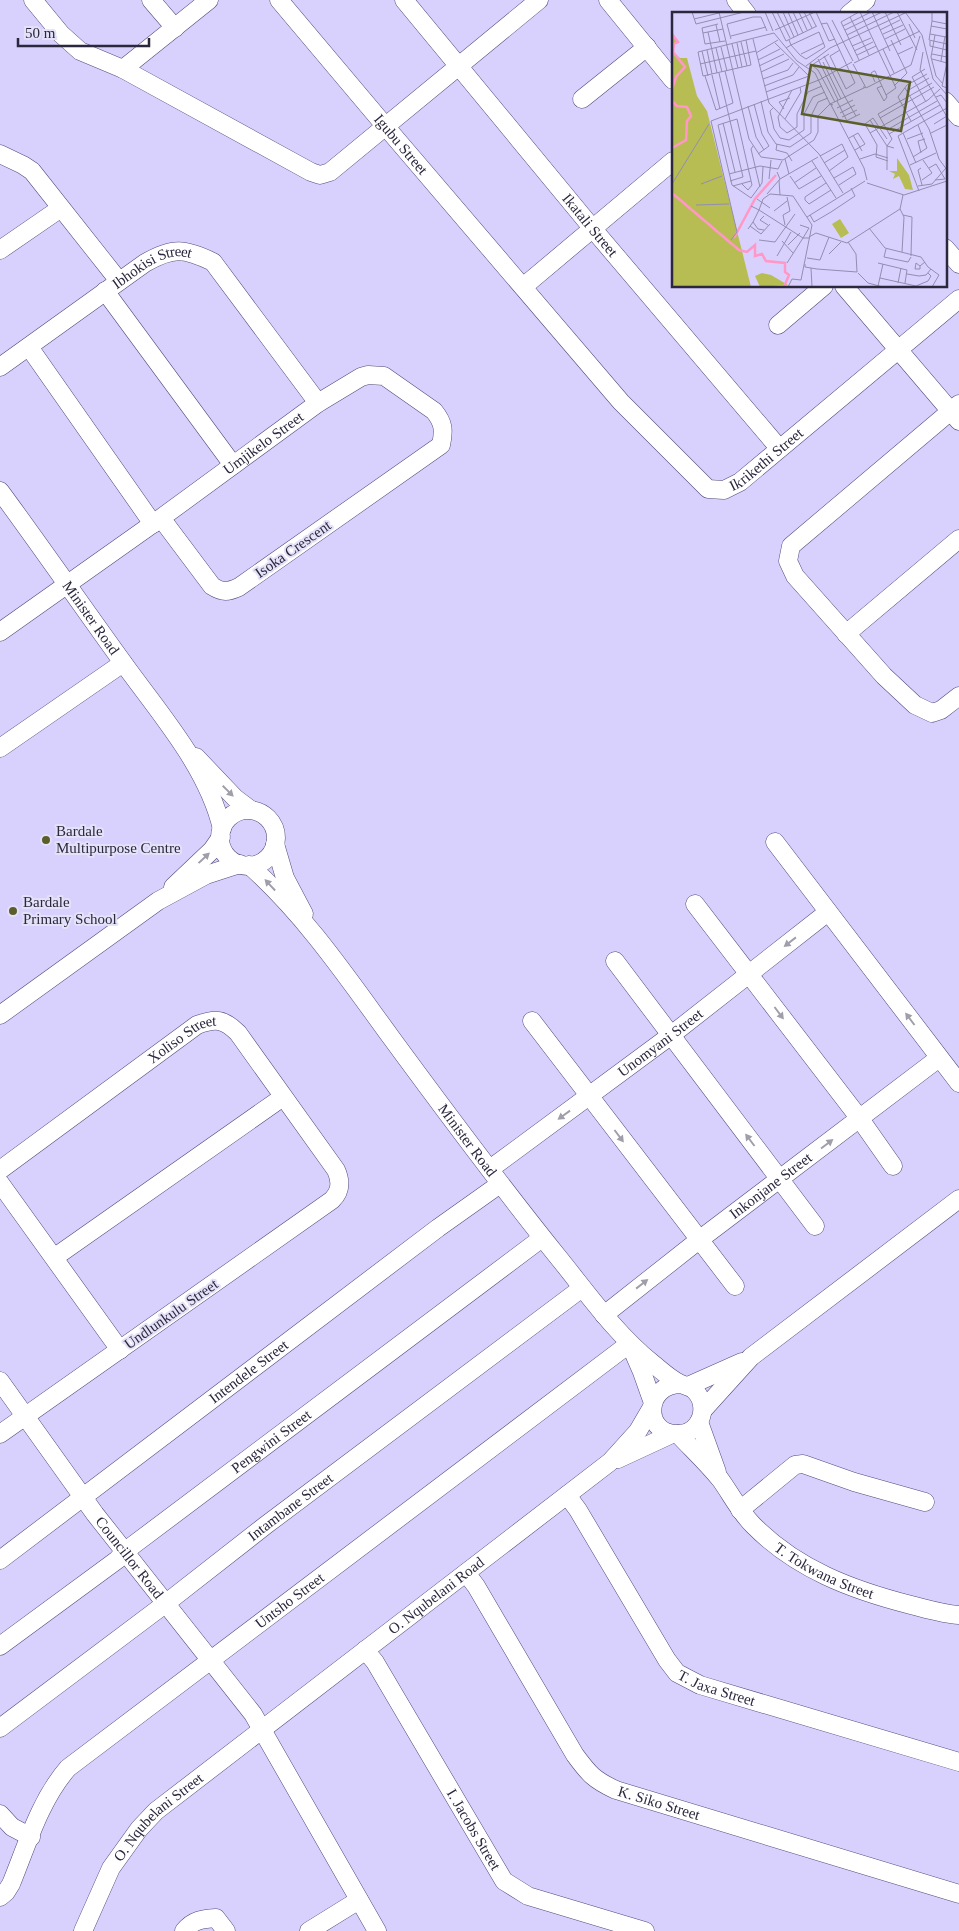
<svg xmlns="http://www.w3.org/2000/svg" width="959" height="1931" viewBox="0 0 959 1931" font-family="'Times New Roman',serif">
<rect width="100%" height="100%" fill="#d8d1fe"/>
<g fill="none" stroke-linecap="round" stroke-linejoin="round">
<defs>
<g id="minor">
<polyline points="33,0 61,34 80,51 123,69 311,172 320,175 330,172 539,0"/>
<polyline points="151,0 175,28"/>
<path id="s1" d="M279,0L386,127L621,402L708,489L724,490L740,482L959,299"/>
<path id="s2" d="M404,0L593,229L779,448"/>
<polyline points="608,0 673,80"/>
<polyline points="736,0 747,14"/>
<polyline points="849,14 866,0"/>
<polyline points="123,69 209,0"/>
<polyline points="582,99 647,47"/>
<polyline points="945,101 959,117"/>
<polyline points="0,154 23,165 32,171 119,281"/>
<polyline points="945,248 959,264"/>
<polyline points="0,250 61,208"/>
<polyline points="844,286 959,421"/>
<polyline points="523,287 673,161"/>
<polyline points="105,291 233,465"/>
<polyline points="778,325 824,286"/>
<polyline points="29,347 153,524"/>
<path id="s3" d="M0,367L145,263C173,247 184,248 213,262L318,403"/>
<polyline points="959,404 791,546 788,561 795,576 884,676 915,705 932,713 941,710 959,696"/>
<path id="s4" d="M0,491C42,548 82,606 124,664C160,714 208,768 222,829"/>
<path id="s5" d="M0,632L161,518L318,403L361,377L368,375L384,376L434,411C444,423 444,431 441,445L239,587C228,592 223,593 212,586L161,518"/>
<polyline points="846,634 959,539"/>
<polyline points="0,748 123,663"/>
<polyline points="196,757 235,798 251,810"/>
<circle cx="248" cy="838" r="28"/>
<polyline points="775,842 959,1083"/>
<polyline points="275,844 285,878 304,914"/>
<path id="s6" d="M249,865C305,915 347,977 390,1036C445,1111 500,1185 558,1257C588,1294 615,1333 652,1363C661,1370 669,1378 679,1383C684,1386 690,1386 694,1390C704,1399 705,1414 697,1425C692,1431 684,1435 675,1434C643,1432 645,1385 680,1384"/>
<polyline points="173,887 212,850 221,837"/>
<polyline points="695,904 860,1119 893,1166"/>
<polyline points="615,961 815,1226"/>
<polyline points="0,1015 158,901 206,875 240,864"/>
<polyline points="532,1021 735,1286"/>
<path id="s7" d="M490,1169L670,1036L828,912"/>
<path id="s8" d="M0,1170L197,1025C216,1018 224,1019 238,1033L336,1170C341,1181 341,1191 332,1200L0,1434"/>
<polyline points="0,1183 120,1350"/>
<polyline points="55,1257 283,1097"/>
<path id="s9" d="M604,1315L699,1240L939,1058"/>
<polyline points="632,1349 642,1372 653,1403"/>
<path id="s10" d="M0,1381L95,1514L253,1714L377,1931"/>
<polyline points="688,1386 742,1362"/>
<polyline points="703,1410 751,1357 959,1199"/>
<polyline points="699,1422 717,1472"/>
<path id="s11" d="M678,1434C692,1449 707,1463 720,1479C731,1494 739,1511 753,1525C796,1569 852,1590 911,1605C927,1609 943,1614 959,1615"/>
<polyline points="618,1459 672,1434"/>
<path id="s12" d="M567,1495L578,1510L667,1660L677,1673L700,1685L959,1762"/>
<polyline points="740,1510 795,1465 803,1464 854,1482 925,1502"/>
<path id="s13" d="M0,1560L438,1228L500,1184"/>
<path id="s14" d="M466,1573L476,1586L575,1755C589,1774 594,1780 616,1790L959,1894"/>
<path id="s15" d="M0,1646L117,1560L124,1552L542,1238"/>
<path id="s16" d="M365,1650L375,1662L504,1881L528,1896L645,1931"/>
<path id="s17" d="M0,1728L165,1604L266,1525L582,1288"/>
<polyline points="0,1814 12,1827 31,1837"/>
<path id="s18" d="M0,1897L6,1892L11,1884C27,1845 40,1800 68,1768L629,1344"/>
<path id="s19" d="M83,1931L111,1868L139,1829L156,1811L610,1462L638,1431L652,1407"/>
<path d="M184,1931C193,1920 202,1919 216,1918L226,1931"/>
<polyline points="309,1931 359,1900"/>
</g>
</defs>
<use href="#minor" stroke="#534a79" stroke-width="19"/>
<use href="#minor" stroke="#fff" stroke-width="18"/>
</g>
<defs><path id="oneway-solid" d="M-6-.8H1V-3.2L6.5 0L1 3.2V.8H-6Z" transform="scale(1.25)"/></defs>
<g fill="#a09ea8">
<use href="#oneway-solid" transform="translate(228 791) rotate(45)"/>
<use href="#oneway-solid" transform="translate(204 858) rotate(-43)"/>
<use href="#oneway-solid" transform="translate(270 885) rotate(-133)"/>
<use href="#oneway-solid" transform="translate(790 942) rotate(142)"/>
<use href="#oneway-solid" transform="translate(779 1013) rotate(53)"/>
<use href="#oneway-solid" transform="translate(910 1019) rotate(-127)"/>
<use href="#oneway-solid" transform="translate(564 1115) rotate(144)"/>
<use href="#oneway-solid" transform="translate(619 1136) rotate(53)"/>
<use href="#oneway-solid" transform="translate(750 1140) rotate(-127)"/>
<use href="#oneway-solid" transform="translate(827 1144) rotate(-37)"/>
<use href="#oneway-solid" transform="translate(642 1284) rotate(-38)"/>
</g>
<g fill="#5b5e2b" stroke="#e4e2f8" stroke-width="2">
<circle cx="46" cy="840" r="5"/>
<circle cx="13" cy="911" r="5"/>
</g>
<g text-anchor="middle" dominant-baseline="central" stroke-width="4" stroke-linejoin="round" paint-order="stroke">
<g font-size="15" fill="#2b273d" stroke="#e4e2f8">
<text stroke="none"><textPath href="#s1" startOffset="189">Igubu Street</textPath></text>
<text stroke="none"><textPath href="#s2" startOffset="292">Ikatali Street</textPath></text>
<text stroke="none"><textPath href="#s3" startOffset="184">Ibhokisi Street</textPath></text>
<text stroke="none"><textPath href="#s5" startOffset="324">Umjikelo Street</textPath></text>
<text stroke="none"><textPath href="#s1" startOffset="719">Ikrikethi Street</textPath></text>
<text transform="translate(293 549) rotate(-35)">Isoka Crescent</text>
<text stroke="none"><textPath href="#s4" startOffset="156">Minister Road</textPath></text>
<text stroke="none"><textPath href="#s8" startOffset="225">Xoliso Street</textPath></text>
<text stroke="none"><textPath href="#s7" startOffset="212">Unomyani Street</textPath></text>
<text stroke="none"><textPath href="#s6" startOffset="352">Minister Road</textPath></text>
<text stroke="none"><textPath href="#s9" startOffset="211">Inkonjane Street</textPath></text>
<text transform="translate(171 1314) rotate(-35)">Undlunkulu Street</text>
<text stroke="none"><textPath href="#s13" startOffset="312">Intendele Street</textPath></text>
<text stroke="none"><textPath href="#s15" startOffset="340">Pengwini Street</textPath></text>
<text stroke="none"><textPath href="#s17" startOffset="365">Intambane Street</textPath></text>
<text stroke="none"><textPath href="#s10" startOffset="219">Councillor Road</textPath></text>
<text stroke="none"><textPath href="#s11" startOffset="204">T. Tokwana Street</textPath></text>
<text stroke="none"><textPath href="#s19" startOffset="495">O. Nqubelani Road</textPath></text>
<text stroke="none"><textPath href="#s18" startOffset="425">Untsho Street</textPath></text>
<text stroke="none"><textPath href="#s12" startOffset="252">T. Jaxa Street</textPath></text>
<text stroke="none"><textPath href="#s14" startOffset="312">K. Siko Street</textPath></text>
<text stroke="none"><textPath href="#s19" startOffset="139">O. Nqubelani Street</textPath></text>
<text stroke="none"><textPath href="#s16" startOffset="210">I. Jacobs Street</textPath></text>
</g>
<g font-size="15" fill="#2b273d" stroke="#e4e2f8" text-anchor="start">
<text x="56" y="831">Bardale<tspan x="56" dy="17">Multipurpose Centre</tspan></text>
<text x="23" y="902">Bardale<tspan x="23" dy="17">Primary School</tspan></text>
</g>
</g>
<g transform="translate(672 12)">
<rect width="275" height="275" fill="#d8d1fe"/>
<path d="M0,22L6,30L2,32L1,40L8,46H15L25,84L35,99L79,275H0ZM225,146L237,163L241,178L233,177L227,164L221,167L223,162L217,159H225ZM168,207L177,221L169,226L160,212ZM90,261L99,263L116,273L88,275L83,264Z" fill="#b7bd53"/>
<path fill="none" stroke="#ff98c7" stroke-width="2.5" d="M0,22L6,30L2,32L1,40L13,55L4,65L0,77M0,89L5,94L15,95L19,104L15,109L14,128L0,136M0,181L67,238L75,240L83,233V244L90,242L94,249L113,251V260L117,263L112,275M62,226L83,187L104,163"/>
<path fill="none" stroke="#938db1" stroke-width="1" d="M20,0L24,12L72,0M47,0L77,127L89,145L111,148L142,128L146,120V104L158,92M93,0L101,19M100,0L114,29L145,14M105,0L118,26M111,0L122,25M116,0L126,23M121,0L131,21M127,0L135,18M132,0L140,16M137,0L144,14M144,0L157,29L163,27M188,0L224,76L214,83M200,0L218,39M213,0L229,33M225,0L245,38M233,0L250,23L261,67L275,83M260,0V9L275,12M178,5L197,43M22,7L47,1M160,8L181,49M260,9L257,28L275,32M46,12L30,16L33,32L53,29M149,12L155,11L183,71L174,77L158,44L168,38M237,12L243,26M44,13L48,30M171,14L199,0M259,14L275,17M103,18L143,0M173,18L210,0M208,18L228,8M36,20L45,61M31,21L51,17M102,21L125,49L143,61L158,92M211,22L231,13M258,22L274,25M175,23L222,0M263,23L259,45L264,64L271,72M59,24L94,15M59,27L55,12L81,5H89L95,19M81,27L97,91L147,142L171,181M213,27L233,17M74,28L79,53L31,64L26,40L102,21M219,28L235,61L222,74M258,29V34L275,38M69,30L75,54M65,31L70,55M60,32L66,56M180,34L199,26M49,35L55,59M44,36L50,60M114,36L119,33L147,20L153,35L134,47L128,43L119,33L117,28M211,37L222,61M35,38L40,62M30,39L36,64M182,39L201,30M251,40L248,58L275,105M84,41L106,28M129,42L152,31M157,42L140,53L146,58L163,90M226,42L241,35M260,42L275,45M185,43L204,34M152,44L173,85M146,47L166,88M260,47L275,51M86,48L108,37M187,48L169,10L187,0M269,49L273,24M151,50L169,87M182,51L248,19M275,51L270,74L275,76M28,52L84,39M181,52L193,74M87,54L112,42M134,54L158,36L233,1M253,57L240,65L254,90M89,60L117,47M47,61L71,165L58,169M40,63L48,97M33,64L44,98L61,91L53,59M91,67L116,58L121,51M203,70L199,61L202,59H203L215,85L212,89L205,76L210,74M92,74L121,63L127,55M194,76L239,53L248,24M233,76L257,117L267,147L275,158M120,78L106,105L108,115L115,121L125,115V102L136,80L150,74M235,79L257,66M94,80L137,64L103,31M173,85L184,104M264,85L269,83L275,91M89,89L96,120L104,132L118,135L139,121V104L146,90L156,86M165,89L175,109M82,92L90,122L97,134L86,142M159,93L192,156L195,168M161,93L158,92L194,75H191M76,94L84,125L92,138M101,96L98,99L102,117L108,126L117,128L132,118V102L141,85L153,80M165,96L181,88M112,97L107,90L118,86M168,101L183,93M170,105L185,98M208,106L262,75M113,107L129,80L128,75M198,108L215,134L220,127L206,102L260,71M239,109L226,85L235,73L255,62M172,110L188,102M51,111L63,160M262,112L275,104M215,118L265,89M198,121L256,88L268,77M231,121L244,151M259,121L275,113M217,122L268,93M181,123L190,139M226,124L247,179M226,124L275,96M177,126L186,121L193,132L183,138M235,127L251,121M105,132L104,138L115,141L120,149M205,133L193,112L201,106L215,127M205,133L204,145L216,149M81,134L79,137L88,175M249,141L246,129L253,127M148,144L170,132L176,145L157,159M241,145L255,136L246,113M113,147L117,162M188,147L203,142L216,146M140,149L164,186M152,151L173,138M238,153L264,141M249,156L246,158L250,173M257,156L264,152L273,167L263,168M215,158V134L222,136M57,162L88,154L106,157L110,149M118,164L127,177L149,164M162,166L181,155L184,162L167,173M97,167L99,148M108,167L146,145M107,168L108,183M250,168L260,161L251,148M122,171L144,156M154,171L133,185V188L137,192L159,178M195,171L232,183L275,169M0,172L37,112M29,172L50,164M70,172L76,178L80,173L65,107L46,113L60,173L79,186L90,171L91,155M61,174L79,169M246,174L260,172L274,156M95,182L108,167L105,160M85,187L98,196M24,193L57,192M79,194L87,198L91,187L98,182L121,184L140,213L129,268L120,267L116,275M228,197L232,205L230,240M102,199L115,189M138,203L142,210L159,200L183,184L179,176M231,203L240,205L239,244M92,204L88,208L96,213M135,205L193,169M81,210L87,198L131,226M113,213L111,203L118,199L115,185M128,213L137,216L131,226H137M78,214L89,222L98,212M197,216L213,236L249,245L256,255L267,263L260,275M76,217L81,210L86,217L92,218M137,225L144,221L175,231L228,197L231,183M59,228L65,220L39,109L147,68L180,50M87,228L103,230L123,202M110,229L121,241M116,233L128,221M214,237L212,245L236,250L239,245M157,242L169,230M105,244L119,220M135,246L148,248L157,225M115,251L131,226M206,251L235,258L233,271M133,252V255L145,257L185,260L184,242L176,230M248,254L244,251L243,257H248V254L253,250M139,256L140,275M186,261L196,271L211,275M235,262L247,264L254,263L259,257M208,266L244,274L256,269L259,264L256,261M226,271L229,256M206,274L211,252"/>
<path fill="#5b5e2b" fill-opacity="0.15" stroke="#5b5e2b" stroke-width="2.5" d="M139,53L238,70L229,119L130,102Z"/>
<rect width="275" height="275" fill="none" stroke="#2b273d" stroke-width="2.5"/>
</g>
<path d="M18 38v8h131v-8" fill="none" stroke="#2b273d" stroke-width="2.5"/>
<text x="25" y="38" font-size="15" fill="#2b273d" stroke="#e4e2f8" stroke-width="4" paint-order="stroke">50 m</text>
</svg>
